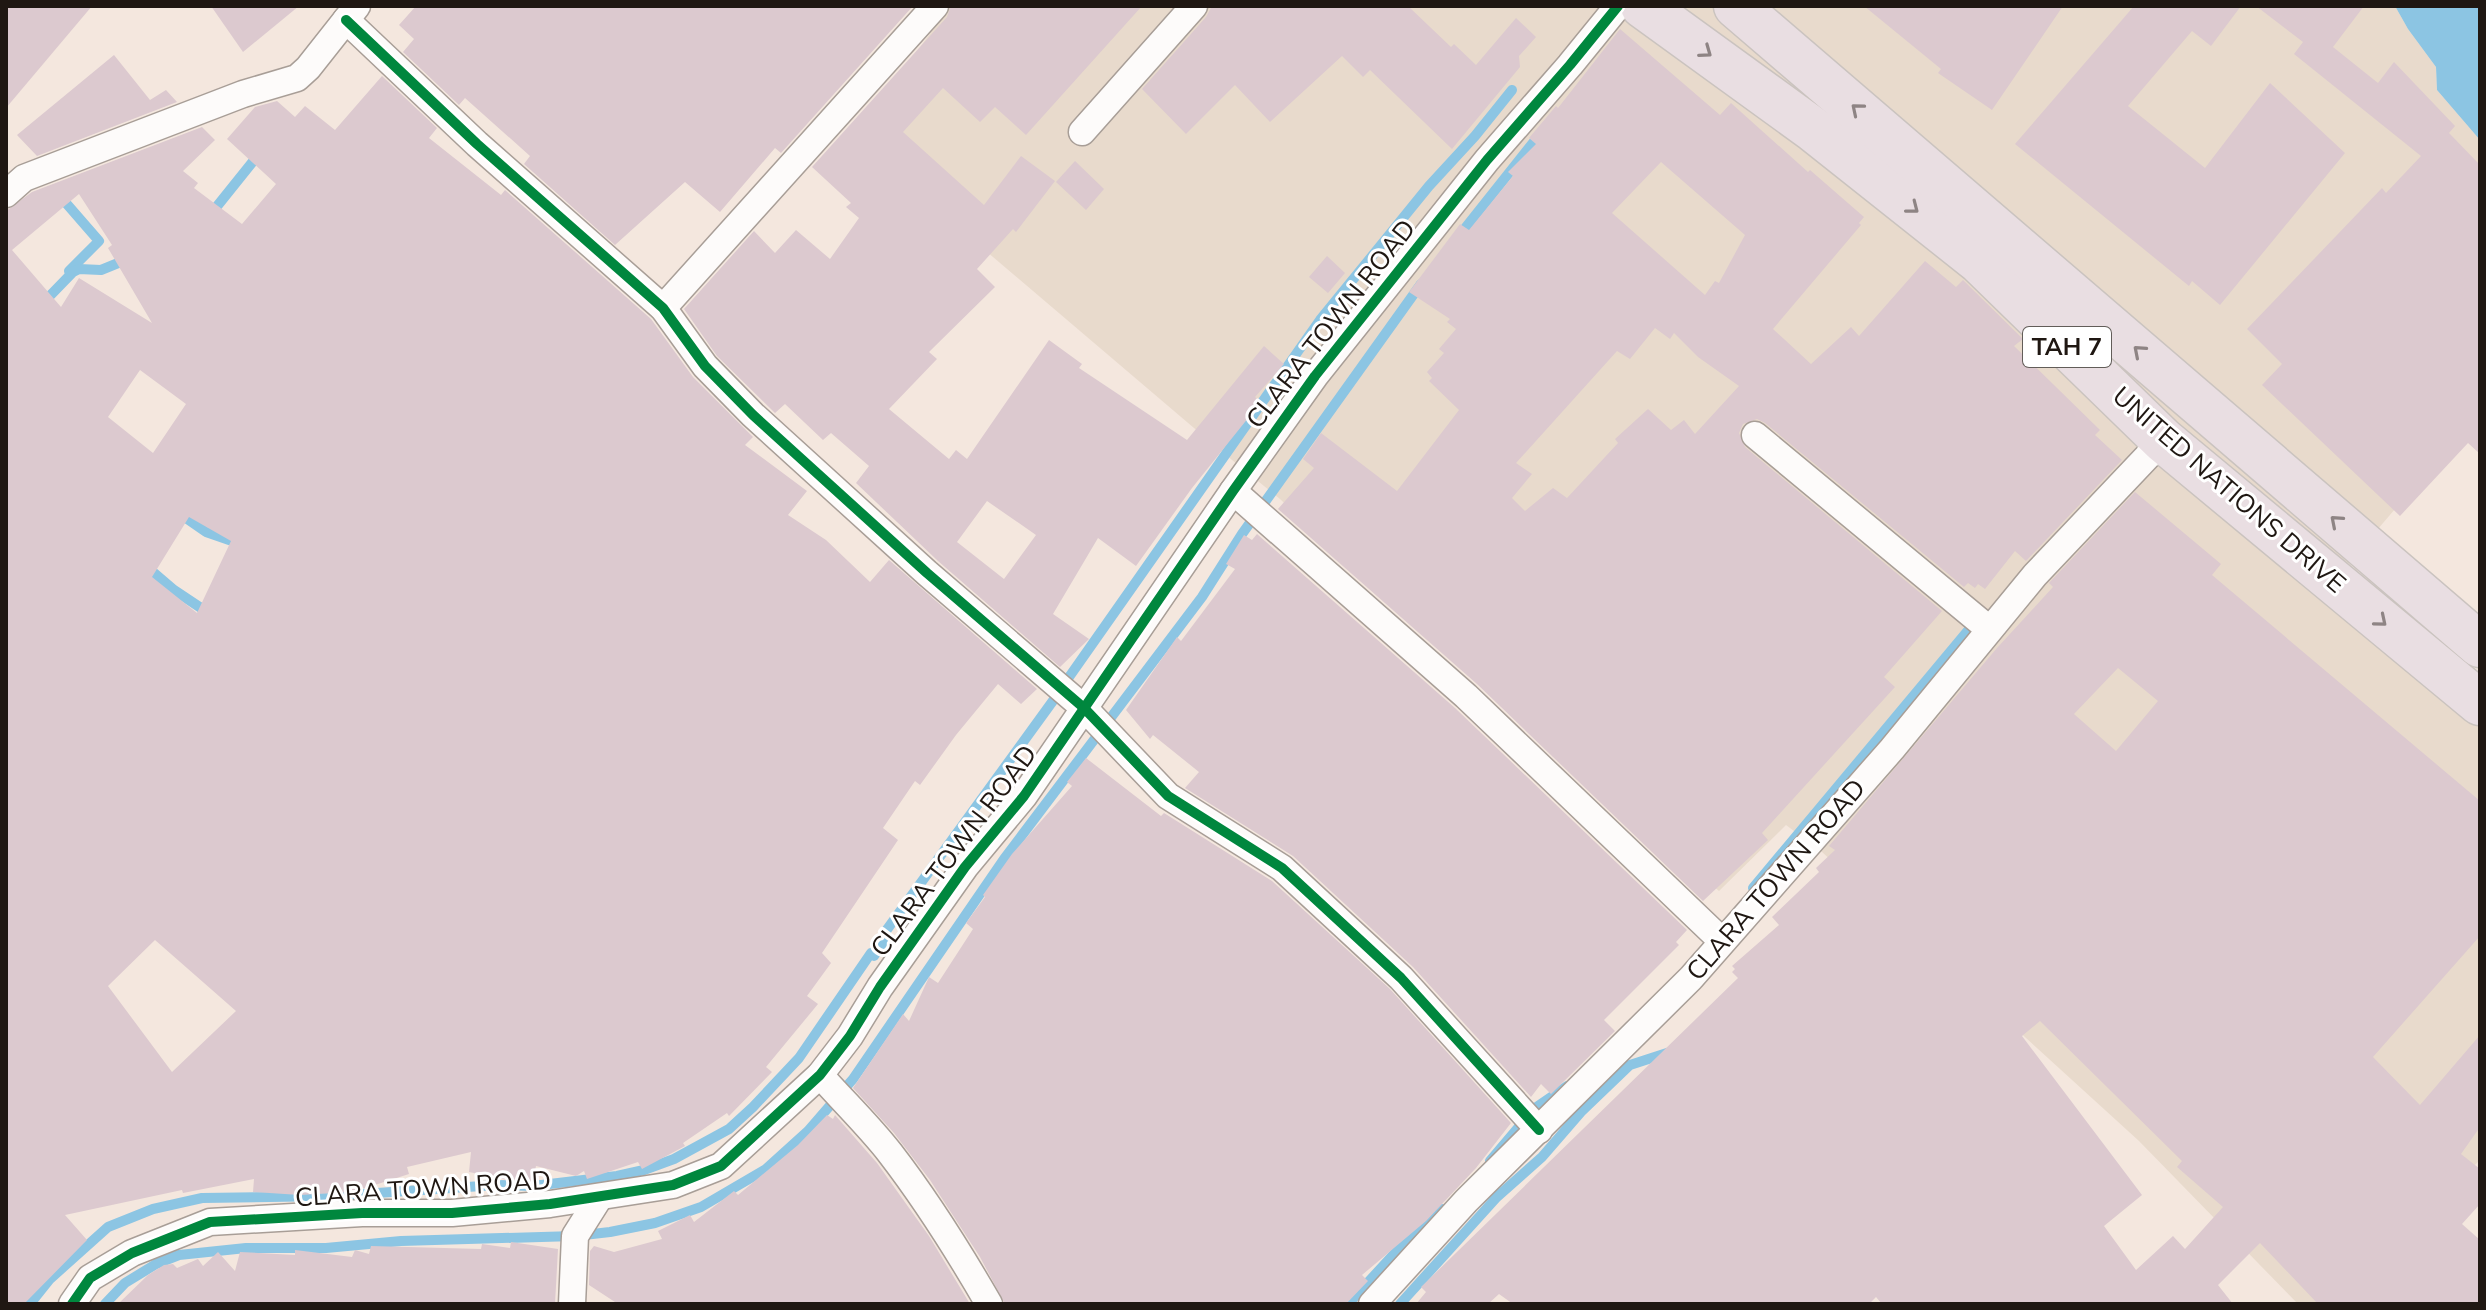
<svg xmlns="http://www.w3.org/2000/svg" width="2486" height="1310" viewBox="0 0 2486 1310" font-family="'Nunito Sans',sans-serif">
<rect width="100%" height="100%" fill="#f4e7de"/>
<polygon fill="#e8dacc" points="951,6 2395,6 2408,29 2436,67 2437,90 2480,140 2480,410 2341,572 2480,706 2480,1160 2335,1304 2298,1304 2139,1141 1822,852 1786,825 1719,891 1385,599 1280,499 1221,451 852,137"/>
<polygon fill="#8cc5e3" points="2395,6 2480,6 2480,140 2437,90 2436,67 2408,29"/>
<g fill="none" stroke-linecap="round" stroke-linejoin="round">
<g stroke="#8cc5e3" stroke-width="10">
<polyline points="59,195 99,241 69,271"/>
<polyline points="210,215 259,154"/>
<polyline points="1458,237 1540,134"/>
<polyline points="41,305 73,272 79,269 101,270 128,259"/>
<polyline points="182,510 180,514 206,532 232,541 238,534"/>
<polyline points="146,566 174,590 204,610"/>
<polyline points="1067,680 1320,320 1429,186 1475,136 1512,90"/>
<polyline points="1753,888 1976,621"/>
<polyline points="1490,1161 1535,1108 1567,1086"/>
<polyline points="30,1304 50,1279 108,1227 153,1209 202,1198 332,1196 497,1185 533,1186 617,1176 644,1170 674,1159 729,1129 753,1107 799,1058 871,953 874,956 886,938 883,935 1055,698"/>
<polyline points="105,1304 125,1283 156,1264 179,1255 246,1248 326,1248 401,1241 575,1236 610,1232 655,1223 701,1207 766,1169 808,1131 853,1079 1004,859 1202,597 1242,534 1421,284"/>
<polyline points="1348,1304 1396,1252 1442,1209"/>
<polyline points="1400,1304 1497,1197 1542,1157 1581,1112 1630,1065 1670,1052"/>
</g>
</g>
<g fill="#dcc9cf" fill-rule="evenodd">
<polygon points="6,6 92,6 6,108"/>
<polygon points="211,6 299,6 243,52"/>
<polygon points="416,6 913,6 781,153 775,148 720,212 685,182 615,245 524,164 530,156 465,98 459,105 403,52 414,39 399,25"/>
<path d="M951,6H1142L1026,135L995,107L980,122L943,88L903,132L984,205L1021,156L1055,181L1016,232L1013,229L977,269L995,287L929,352L937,359L889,409L949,459L956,450L967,459L1049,340L1082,364L1079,368L1187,440L1264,346L1284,364L1255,397L1261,402L1192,488L1136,566L1098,538L1053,614L1089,639L1060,667L938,561L856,483L869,466L831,433L823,440L785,404L775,413L717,356L684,309L754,231L775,253L796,230L830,259L859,218L846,207L851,203L812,167L947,17ZM987,501L1036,535L1004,579L957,542Z"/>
<polygon points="1212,6 1408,6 1451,47 1454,44 1476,65 1516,18 1536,37 1519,56 1520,67 1452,149 1370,70 1363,77 1342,56 1270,122 1235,85 1186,134 1142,89 1206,17"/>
<polygon points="1864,6 2063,6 1992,110 1938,73 1941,69"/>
<polygon points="2134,6 2241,6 2211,46 2192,31 2128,106 2205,168 2270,83 2345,153 2220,305 2192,281 2189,286 2015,144"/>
<polygon points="2256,6 2364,6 2333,47 2378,83 2394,62 2455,126 2449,133 2480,165 2480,454 2468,443 2400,516 2262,385 2282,364 2247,329 2382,188 2386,193 2421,156 2294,54 2303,42"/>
<path d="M1620,29L1720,115L1731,103L1808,172L1810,170L1864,217L1859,223L1861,225L1773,329L1811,364L1851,327L1859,336L1925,261L1956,287L1963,280L2023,339L2014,346L2100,430L2095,435L2122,460L2026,561L2015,551L1985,589L1978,584L1975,588L1968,583L1964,587L1765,423L1757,419L1743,424L1739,433L1745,447L1942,611L1884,677L1895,687L1762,833L1768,840L1703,901L1477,684L1278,509L1314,468L1303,459L1321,433L1397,491L1459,410L1429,381L1432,378L1427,372L1444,353L1439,349L1456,329L1447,322L1450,319L1409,292L1460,224L1469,230L1513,176L1508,172L1536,144L1529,138L1556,106L1558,108ZM1661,162L1745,235L1719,283L1715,281L1705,295L1612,213ZM1655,328L1670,339L1674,333L1698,357L1739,386L1695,434L1684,420L1671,430L1648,409L1615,439L1618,443L1567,498L1553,488L1525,511L1512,498L1532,474L1516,463L1617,351L1630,359Z"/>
<polygon points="114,55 150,100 166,90 177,102 37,156 17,135"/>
<path d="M382,76L437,128L429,138L501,195L505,190L651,319L693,377L753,437L745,445L807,491L788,515L826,540L870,582L889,560L1037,689L1021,704L998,684L956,735L920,785L915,781L883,828L898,840L822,953L831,963L807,996L818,1004L766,1067L772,1072L729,1116L727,1113L683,1143L685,1146L642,1169L638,1162L587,1179L584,1171L576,1176L536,1166L532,1185L469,1172L471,1152L407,1167L409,1174L353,1192L300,1195L253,1192L254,1179L183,1193L182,1190L65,1215L87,1240L24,1304H6V211L32,192L202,127L215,140L183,171L198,183L194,188L242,224L276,184L227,139L255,107L277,101L295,117L305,106L335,130ZM79,194L112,245L108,248L152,323L79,278L61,307L12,250ZM140,370L186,404L153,453L108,417ZM189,517L231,541L197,613L152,577ZM155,940L236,1011L172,1072L108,986Z"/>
<polygon points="1075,161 1104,189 1086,210 1056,182"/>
<polygon points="1327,256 1345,273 1328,293 1309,277"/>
<path d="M2135,492L2221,564L2212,575L2480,801V936L2373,1057L2420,1105L2480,1035V1127L2461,1154L2480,1169V1204L2462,1224L2480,1240V1304H2318L2260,1243L2218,1285L2233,1304H1882L1876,1297L1869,1304H1513L1499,1294L1488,1304H1416L1426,1292L1421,1287L1738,978L1732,972L1735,969L1732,966L1779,925L1772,917L1819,872L1816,868L1835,850L1829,846L1997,648L2053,587L2049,583ZM2118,668L2158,701L2116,751L2074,714ZM2040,1021L2182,1161L2177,1167L2223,1207L2185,1249L2173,1236L2136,1270L2104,1226L2142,1195L2022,1036Z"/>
<polygon points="1257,534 1455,708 1687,930 1676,942 1679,945 1604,1020 1615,1031 1551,1094 1541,1084 1531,1097 1413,967 1293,856 1185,788 1199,772 1153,735 1150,739 1126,710 1177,637 1181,641 1235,569 1226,564 1244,535 1252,540"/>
<polygon points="1086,758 1161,816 1164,813 1272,881 1390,989 1511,1123 1476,1168 1426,1221 1362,1275 1368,1281 1346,1304 1005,1304 980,1257 930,1180 894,1133 853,1088 903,1014 909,1021 929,977 938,983 973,929 966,923 985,897 983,895 1012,854 1072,786 1067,782"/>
<polygon points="827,1115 833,1119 835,1115 877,1163 929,1236 970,1304 618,1304 589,1285 590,1251 594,1246 614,1252 662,1239 658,1231 690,1215 694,1222 734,1191 738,1195 798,1145"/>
<polygon points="511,1242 558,1249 555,1304 118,1304 148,1275 164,1265 173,1264 177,1268 198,1259 203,1266 218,1252 235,1271 240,1252 295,1255 295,1250 352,1257 355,1250 369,1254 371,1246 481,1249 482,1244 510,1248"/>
</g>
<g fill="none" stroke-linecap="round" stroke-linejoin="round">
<defs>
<g id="minor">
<polyline points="346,20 477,144 663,308 705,366 753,415 927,573 1084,708 1168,796 1282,868 1401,978 1539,1130"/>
<polyline points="1082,132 1194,6"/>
<polyline points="6,194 24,178 243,94 297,78 308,68 357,6"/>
<polyline points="663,308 935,6"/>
<polyline points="1755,435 1989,629"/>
<polyline points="1233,491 1466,696 1722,941"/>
<path d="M820,1075C843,1101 869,1126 890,1153C927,1201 959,1252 989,1304"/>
<polyline points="72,1304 90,1278 132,1253 210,1222 362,1213 452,1213 550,1204 673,1185 721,1166 820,1075 850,1036 880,987 965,867 1024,796 1233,491 1315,376 1487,160 1570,65 1618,6"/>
<polyline points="572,1304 575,1236 599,1198"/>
<polyline points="1372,1304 1466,1201 1691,978 1892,749 2035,575 2163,440"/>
</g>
<g id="trunk">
<polyline points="1643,6 1814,130 1979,261 2163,440 2480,703"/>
<polyline points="1736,6 2480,645"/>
</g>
</defs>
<use href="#minor" stroke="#a89e97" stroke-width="29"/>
<use href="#trunk" stroke="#cac3bf" stroke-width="47"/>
<use href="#minor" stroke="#fdfbfa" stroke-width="26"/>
<use href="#trunk" stroke="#e9dee2" stroke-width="44"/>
<defs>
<g id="cycleway">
<polyline points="346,20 477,144 663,308 705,366 753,415 927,573 1084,708 1168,796 1282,868 1401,978 1539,1130"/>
<polyline points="72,1304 90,1278 132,1253 210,1222 362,1213 452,1213 550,1204 673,1185 721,1166 820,1075 850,1036 880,987 965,867 1024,796 1233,491 1315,376 1487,160 1570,65 1618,6"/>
</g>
</defs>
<use href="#cycleway" stroke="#fff" stroke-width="15"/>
<use href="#cycleway" stroke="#00873e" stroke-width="10"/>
</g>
<defs><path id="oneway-chevron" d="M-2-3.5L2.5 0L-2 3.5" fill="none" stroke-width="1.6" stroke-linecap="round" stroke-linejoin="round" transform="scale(2)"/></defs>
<g stroke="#8e8484">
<use href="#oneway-chevron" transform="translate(1706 52) rotate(36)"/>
<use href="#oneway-chevron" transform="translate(1857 109) rotate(-140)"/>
<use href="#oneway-chevron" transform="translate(1913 208) rotate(38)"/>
<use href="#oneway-chevron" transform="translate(2139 351) rotate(-139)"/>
<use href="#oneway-chevron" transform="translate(2336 521) rotate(-139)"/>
<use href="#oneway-chevron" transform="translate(2381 621) rotate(40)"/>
</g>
<g text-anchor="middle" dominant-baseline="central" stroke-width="6" stroke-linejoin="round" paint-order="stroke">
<rect fill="#fff" stroke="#625d59" stroke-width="2" x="2023" y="327" width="88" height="40" rx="6"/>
<g font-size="24" font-weight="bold" fill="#1f1712">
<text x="2067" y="347">TAH 7</text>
</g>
<g font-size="26" fill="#1f1712" stroke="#fff">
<text transform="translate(1331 324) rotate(-52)">CLARA TOWN ROAD</text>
<text transform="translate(2229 490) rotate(41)">UNITED NATIONS DRIVE</text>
<text transform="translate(954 851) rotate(-53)">CLARA TOWN ROAD</text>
<text transform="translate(1776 880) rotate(-49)">CLARA TOWN ROAD</text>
<text transform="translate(423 1189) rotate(-4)">CLARA TOWN ROAD</text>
</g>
</g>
<rect width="2486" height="1310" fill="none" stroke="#1f1712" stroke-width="16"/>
</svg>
